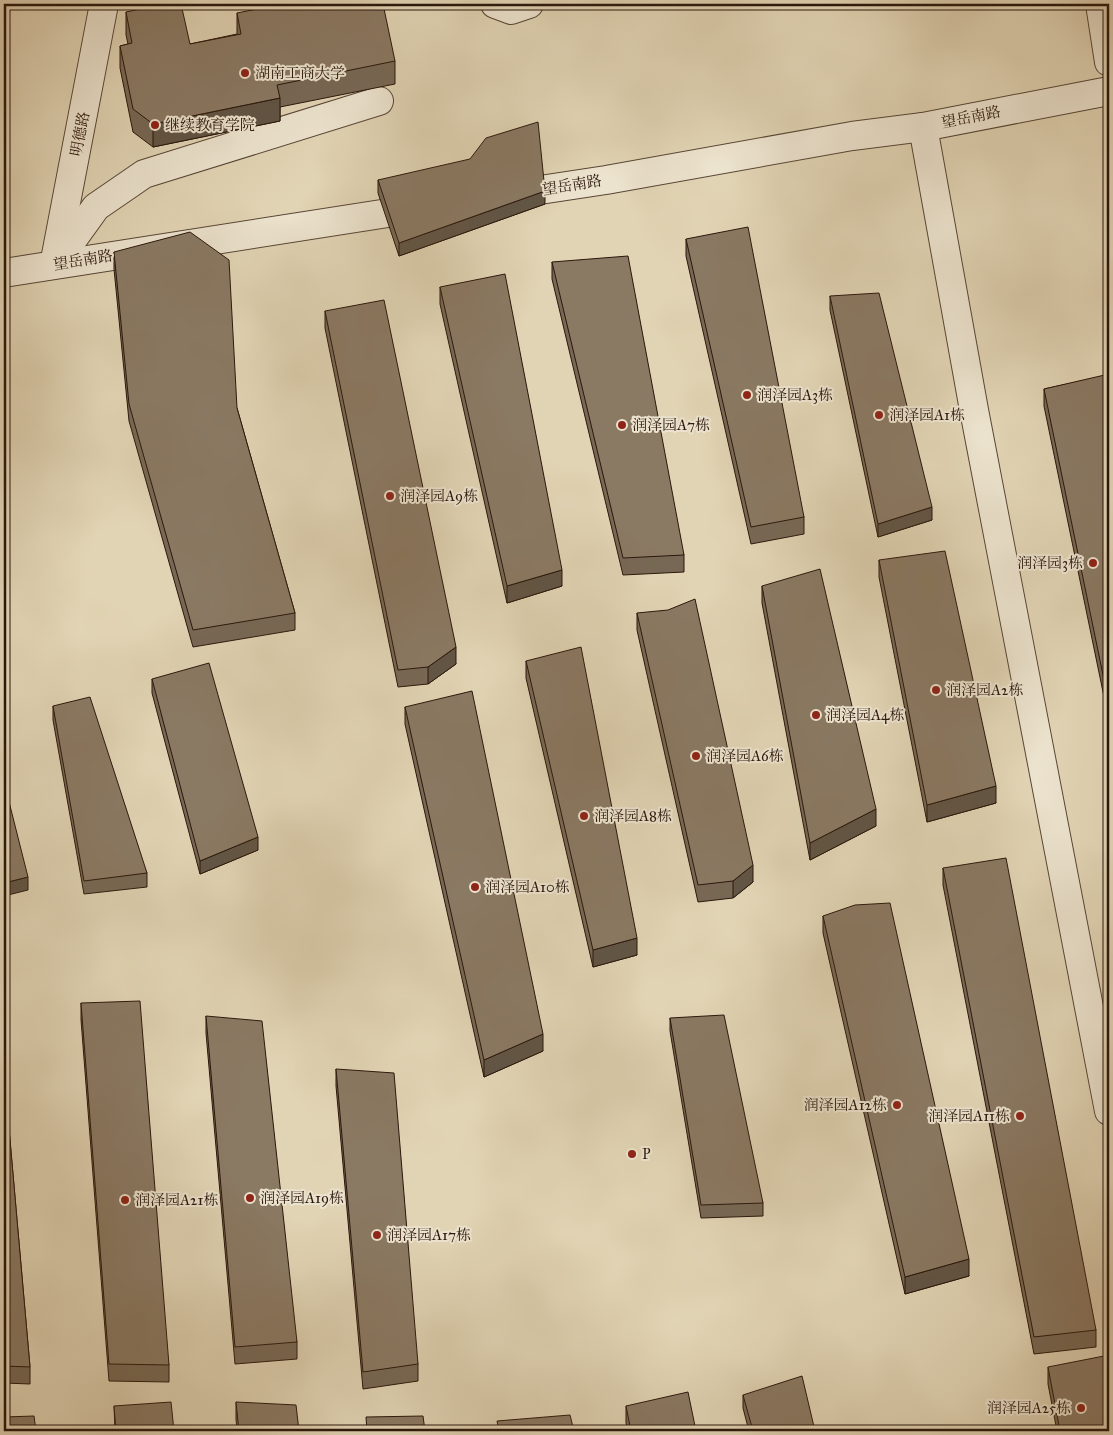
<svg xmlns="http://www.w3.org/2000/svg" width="1113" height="1435" viewBox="0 0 1113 1435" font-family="'IM FELL Great Primer','Noto Serif SC',serif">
<rect width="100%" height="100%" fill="#e1d4b4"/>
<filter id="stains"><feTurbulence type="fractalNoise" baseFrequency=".004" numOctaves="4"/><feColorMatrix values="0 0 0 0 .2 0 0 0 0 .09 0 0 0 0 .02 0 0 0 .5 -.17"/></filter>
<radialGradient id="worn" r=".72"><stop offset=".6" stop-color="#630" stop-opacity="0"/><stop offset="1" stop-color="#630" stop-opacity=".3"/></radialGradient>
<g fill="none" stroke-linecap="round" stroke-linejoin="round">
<defs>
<g id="minor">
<polyline points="495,4 511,10 529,4"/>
<polyline points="1100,4 1109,62"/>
<polyline points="923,127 974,410 1109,1111"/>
<polyline points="56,255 104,4"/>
<polyline points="55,264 96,207 144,174 379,101"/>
</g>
<g id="tertiary">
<polyline points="507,195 606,180 852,136 923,127 1109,91"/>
<polyline points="4,273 420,208"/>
</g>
</defs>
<use href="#minor" stroke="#584636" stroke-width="30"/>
<use href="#tertiary" stroke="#584636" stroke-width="30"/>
<use href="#minor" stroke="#ece3ce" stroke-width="28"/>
<use href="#tertiary" stroke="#ece3ce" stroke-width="28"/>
</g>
<g fill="#776855" stroke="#2b170c">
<polygon points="126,12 190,44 237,34 237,13 395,61 395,84 280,107 280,121 153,147 133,132 120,68 120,46 128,44 126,35"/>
<polygon points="378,180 545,204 399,256 378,193"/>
<polygon points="686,239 804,517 804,534 751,544 686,256"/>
<polygon points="114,252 237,408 295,613 295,630 193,647 129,421 114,269"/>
<polygon points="552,262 684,555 684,572 623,575 552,279"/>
<polygon points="440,287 562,586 507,603 440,304"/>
<polygon points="830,296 932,520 878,537 830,310"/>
<polygon points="325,311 456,664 428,684 398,687 325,328"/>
<polygon points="1109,375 1109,721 1044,406 1044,389"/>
<polygon points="879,560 996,803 927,822 879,577"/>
<polygon points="762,586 876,826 810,860 762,603"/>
<polygon points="637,613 753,882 733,898 698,902 637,630"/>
<polygon points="526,661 637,955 593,967 526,678"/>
<polygon points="152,679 258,850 200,874 152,693"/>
<polygon points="53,706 147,873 147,887 84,894 53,720"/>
<polygon points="405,707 543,1051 484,1077 405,724"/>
<polygon points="943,868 1096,1330 1096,1347 1034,1354 943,885"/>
<polygon points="823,916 969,1276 905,1294 823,933"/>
<polygon points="81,1003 169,1365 169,1382 109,1381 81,1020"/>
<polygon points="206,1016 297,1342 297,1359 235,1364 206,1033"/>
<polygon points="670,1018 763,1203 763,1216 701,1218 670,1031"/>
<polygon points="336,1069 418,1364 418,1381 363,1389 336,1086"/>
<polygon points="4,1072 30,1367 30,1384 4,1383"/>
<polygon points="1048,1367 1109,1431 1057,1431 1048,1384"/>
<polygon points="743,1395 815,1431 749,1431 743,1408"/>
<polygon points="236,1402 299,1431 237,1431 236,1419"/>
<polygon points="114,1406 174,1431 115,1431"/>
<polygon points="626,1406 696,1431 628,1431 626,1423"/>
</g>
<g fill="#615545" stroke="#2b170c">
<polygon points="280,98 280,121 153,147 153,124"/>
<polygon points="545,191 545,204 399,256 399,243"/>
<polygon points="932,507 932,520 878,537 878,524"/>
<polygon points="562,570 562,586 507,603 507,586"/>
<polygon points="6,645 6,659 4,659 4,646"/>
<polygon points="456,647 456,664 428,684 428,667"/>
<polygon points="996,786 996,803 927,822 927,805"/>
<polygon points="876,809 876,826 810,860 810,843"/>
<polygon points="258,837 258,850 200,874 200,861"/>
<polygon points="753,865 753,882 733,898 733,881"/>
<polygon points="28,877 28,890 4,896 4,883"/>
<polygon points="637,938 637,955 593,967 593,950"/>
<polygon points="543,1034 543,1051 484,1077 484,1060"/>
<polygon points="969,1259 969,1276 905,1294 905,1277"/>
</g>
<g fill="#8a7963" stroke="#2b170c">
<polygon points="164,4 181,4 190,44 241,34 237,13 282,4 383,4 395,61 277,85 280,98 153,124 133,109 120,46 132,43 126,12"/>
<polygon points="538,122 545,191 399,243 378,180 470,159 486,138"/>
<polygon points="748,227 804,517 751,527 686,239"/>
<polygon points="190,232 229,260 237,408 295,613 193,630 129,404 114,252"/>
<polygon points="628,256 684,555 623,558 552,262"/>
<polygon points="505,274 562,570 507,586 440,287"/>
<polygon points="879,293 932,507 878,524 830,296"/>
<polygon points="384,300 456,647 428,667 398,670 325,311"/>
<polygon points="1109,374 1109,704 1044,389"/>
<polygon points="945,551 996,786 927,805 879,560"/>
<polygon points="820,569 876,809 810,843 762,586"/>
<polygon points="695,599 753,865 733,881 698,885 637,613 668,610"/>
<polygon points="4,638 6,645 4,646"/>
<polygon points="581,647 637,938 593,950 526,661"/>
<polygon points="209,663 258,837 200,861 152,679"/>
<polygon points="472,691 543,1034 484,1060 405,707"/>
<polygon points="90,697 147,873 84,881 53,706"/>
<polygon points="4,782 28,877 4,883"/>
<polygon points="1006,858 1096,1330 1034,1337 943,868"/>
<polygon points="890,903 969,1259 905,1277 823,916 855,905"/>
<polygon points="140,1001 169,1365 109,1364 81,1003"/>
<polygon points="724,1015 763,1203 701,1205 670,1018"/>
<polygon points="206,1016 262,1021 297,1342 235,1347"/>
<polygon points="336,1069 394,1073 418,1364 363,1372"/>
<polygon points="4,1072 30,1367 4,1366"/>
<polygon points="1109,1355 1109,1431 1060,1431 1048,1367"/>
<polygon points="802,1376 815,1431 753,1431 743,1395"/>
<polygon points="688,1392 696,1431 631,1431 626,1406"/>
<polygon points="171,1402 174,1431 116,1431 114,1406"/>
<polygon points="236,1402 296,1405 299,1431 239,1431"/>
<polygon points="570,1415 574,1431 499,1431 497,1421"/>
<polygon points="34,1416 36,1431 4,1431 4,1417"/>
<polygon points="423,1416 425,1431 367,1431 366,1417"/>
</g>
<g fill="#8f2418" stroke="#ece3ce" stroke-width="2">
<circle cx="245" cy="73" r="5"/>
<circle cx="155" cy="125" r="5"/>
<circle cx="747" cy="395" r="5"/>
<circle cx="879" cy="415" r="5"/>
<circle cx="622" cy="425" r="5"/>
<circle cx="390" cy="496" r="5"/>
<circle cx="1093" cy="563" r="5"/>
<circle cx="936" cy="690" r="5"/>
<circle cx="816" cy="715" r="5"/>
<circle cx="696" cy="756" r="5"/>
<circle cx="584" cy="816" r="5"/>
<circle cx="475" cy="887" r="5"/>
<circle cx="897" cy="1105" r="5"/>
<circle cx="1020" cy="1116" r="5"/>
<circle cx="632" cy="1154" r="5"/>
<circle cx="250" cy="1198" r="5"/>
<circle cx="125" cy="1200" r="5"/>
<circle cx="377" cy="1235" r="5"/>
<circle cx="1081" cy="1408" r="5"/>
</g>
<g text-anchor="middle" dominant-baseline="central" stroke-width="4" stroke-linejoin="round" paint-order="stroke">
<g font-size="15" fill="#2b170c" stroke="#ece3ce" text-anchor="start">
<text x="255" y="73">湖南工商大学</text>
<text x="165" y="125">继续教育学院</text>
<text x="757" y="395">润泽园A3栋</text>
<text x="889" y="415">润泽园A1栋</text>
<text x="632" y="425">润泽园A7栋</text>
<text x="400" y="496">润泽园A9栋</text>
<text x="1083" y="563" text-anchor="end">润泽园3栋</text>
<text x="946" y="690">润泽园A2栋</text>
<text x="826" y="715">润泽园A4栋</text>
<text x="706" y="756">润泽园A6栋</text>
<text x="594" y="816">润泽园A8栋</text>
<text x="485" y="887">润泽园A10栋</text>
<text x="887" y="1105" text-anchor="end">润泽园A12栋</text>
<text x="1010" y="1116" text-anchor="end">润泽园A11栋</text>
<text x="642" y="1154">P</text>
<text x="260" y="1198">润泽园A19栋</text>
<text x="135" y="1200">润泽园A21栋</text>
<text x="387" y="1235">润泽园A17栋</text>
<text x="1071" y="1408" text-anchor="end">润泽园A25栋</text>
</g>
<g font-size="15" fill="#2b170c" stroke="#ece3ce">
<text transform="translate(971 117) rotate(-11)">望岳南路</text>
<text transform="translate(80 134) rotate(-79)">明德路</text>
<text transform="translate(572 185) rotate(-9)">望岳南路</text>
<text transform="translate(83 260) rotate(-9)">望岳南路</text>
</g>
</g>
<rect width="1113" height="1435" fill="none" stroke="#e1d4b4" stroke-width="20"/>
<rect x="5" y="5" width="1103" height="1425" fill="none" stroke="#2b170c" stroke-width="2.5"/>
<rect x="10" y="10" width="1093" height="1415" fill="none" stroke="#2b170c"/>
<rect width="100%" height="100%" filter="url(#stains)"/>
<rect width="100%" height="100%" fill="url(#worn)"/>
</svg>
